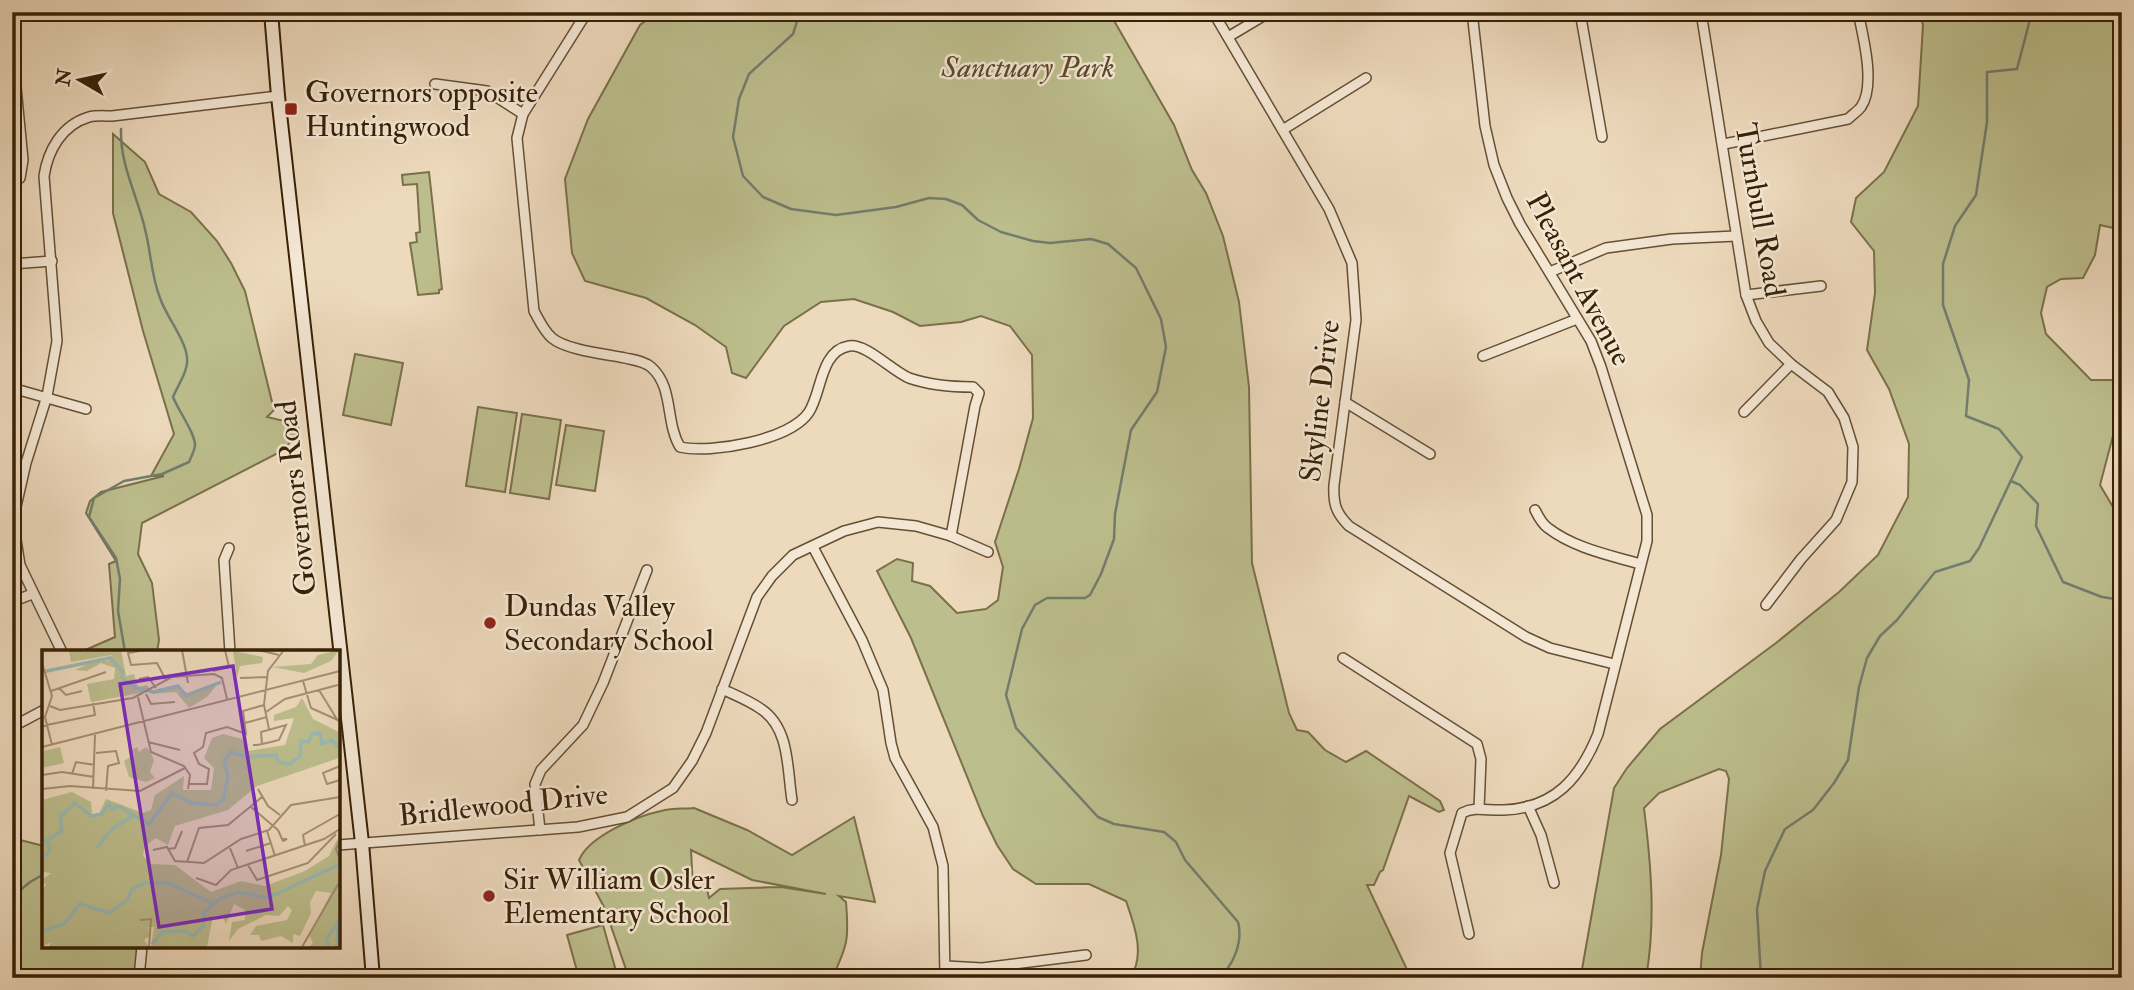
<svg xmlns="http://www.w3.org/2000/svg" width="2134" height="990" viewBox="0 0 2134 990" font-family="'IM FELL Double Pica',serif">
<rect width="100%" height="100%" fill="#edd9bc"/>
<filter id="stains"><feTurbulence type="fractalNoise" baseFrequency=".00286" numOctaves="4"/><feColorMatrix values="0 0 0 0 .2 0 0 0 0 .09 0 0 0 0 .02 0 0 0 .5 -.17"/></filter>
<radialGradient id="worn" r=".72"><stop offset=".6" stop-color="#630" stop-opacity="0"/><stop offset="1" stop-color="#630" stop-opacity=".3"/></radialGradient>
<g fill="#bdbe8d" stroke="#7a704a" stroke-width="2" fill-rule="evenodd">
<path d="M657,12H1109L1174,125L1192,170L1206,193L1223,236L1239,302L1249,387L1252,563L1289,713L1297,730L1308,732L1325,750L1346,762L1366,751L1440,801L1444,810L1439,812L1409,796L1383,870L1380,872L1374,885H1367L1411,978H1130C1146,955 1134,924 1126,901L1089,884H1036L1013,869L997,845L983,816L911,638L877,571L897,559L913,563L912,581L930,586L957,613L986,609L998,600L1003,567L995,542L1019,469L1033,418L1032,355L1010,326L981,316L961,322L920,326L893,312L854,299L821,302L784,326L746,378L732,373L726,347L695,325L646,298L585,281L572,253L565,179L588,119L640,25Z"/>
<path d="M1919,12H2122V230L2100,225L2095,255L2083,278L2061,279L2047,287L2041,313L2046,334L2091,380H2122V423L2114,432L2100,485L2116,512L2122,515V978H1700L1702,953L1721,855L1729,779L1726,771L1719,769L1659,793L1644,808C1651,864 1656,922 1646,978H1578L1581,975L1614,788L1627,768L1660,729L1776,643L1839,592L1878,555L1908,497L1909,444L1889,389L1867,350L1875,293L1874,251L1851,222L1856,198L1884,172L1918,106L1923,25Z"/>
<polygon points="113,134 145,162 159,194 191,212 217,241 231,263 245,291 274,410 267,417 297,424 299,430 284,450 142,523 138,554 152,583 159,640 157,652 83,651 115,637 109,564 116,561 86,513 90,501 101,492 164,476 151,476 174,434 143,331 113,213"/>
<polygon points="429,172 442,289 439,290 439,293 418,295 410,243 417,242 416,233 420,232 417,184 403,185 402,175"/>
<polygon points="355,354 403,363 391,425 343,415"/>
<polygon points="478,407 517,413 505,492 466,486"/>
<polygon points="522,414 561,420 549,499 510,493"/>
<polygon points="566,425 604,431 595,491 556,485"/>
<path d="M694,808L747,830L792,855L854,817L875,902L839,896L846,902C849,938 848,945 832,978H629L605,909L579,860C589,836 637,816 661,811C672,808 684,809 694,808ZM691,850L752,880L826,894L781,887L720,889L709,898L706,885L693,887Z"/>
<polygon points="12,838 44,846 44,946 138,946 135,978 12,978"/>
<polygon points="603,925 618,978 579,978 567,935"/>
</g>
<g fill="none" stroke-linecap="round" stroke-linejoin="round">
<g stroke="#727d6e" stroke-width="2.5">
<path d="M800,12L793,34L749,74L739,99L733,137L743,176L763,197L791,209L836,215L896,207L929,198L946,199L962,205L978,220L1001,232L1033,241L1050,243L1091,239L1108,244L1136,268L1161,319L1166,347L1157,392L1131,430L1115,514L1114,539L1101,574L1090,595L1085,598H1047L1035,605L1022,629L1006,695L1016,728L1098,817L1114,824L1164,832L1176,842L1185,860L1238,922C1243,941 1234,966 1218,978"/>
<path d="M121,129C120,166 137,194 145,229C151,252 151,275 160,298C166,316 185,339 187,357C189,370 178,385 173,397C178,410 195,433 195,445C195,450 191,457 189,462L162,474L124,481L94,498L89,517L116,558L120,579L118,611L125,652"/>
<polyline points="2011,481 2020,485 2038,504 2036,526 2063,582 2102,597 2122,600"/>
<polyline points="12,897 30,882 44,874"/>
<polyline points="1761,978 1757,909 1765,871 1785,829 1813,810 1834,783 1848,760 1859,687 1867,658 1880,636 1897,620 1935,572 1970,561 1979,548 2022,457 1999,429 1966,416 1969,380 1943,305 1943,264 1955,226 1976,195 1987,122 1987,72 2017,69 2032,12"/>
</g>
<defs>
<g id="minor">
<path d="M587,12L523,114L517,138L534,311C539,320 544,331 552,338C566,350 606,354 625,358C634,360 644,361 651,367C674,387 665,422 680,447C711,454 791,440 809,412C822,392 820,351 849,346C866,343 892,371 909,378C929,385 952,387 973,387L979,393L975,406L951,536"/>
<path d="M1213,12L1329,209L1352,263L1356,320L1334,485C1333,504 1336,513 1349,526L1526,637L1550,648L1614,664"/>
<polyline points="1580,12 1602,137"/>
<polyline points="1701,12 1746,295 1756,321 1769,343 1791,364 1828,392 1844,418 1853,447 1852,482 1836,520 1801,559 1766,605"/>
<polyline points="1228,37 1270,12"/>
<polyline points="12,46 23,160 20,178"/>
<polyline points="435,84 487,91 523,114"/>
<polyline points="1284,129 1366,78"/>
<path d="M1724,144L1848,119C1852,115 1858,111 1861,107C1876,86 1863,36 1858,12"/>
<polyline points="12,264 52,261"/>
<polyline points="1550,272 1606,248 1672,239 1736,236"/>
<polyline points="1746,295 1821,286"/>
<polyline points="1483,356 1577,319"/>
<polyline points="12,388 86,409"/>
<polyline points="1345,402 1430,454"/>
<polyline points="1744,412 1791,364"/>
<path d="M1535,510C1538,516 1542,524 1548,528C1574,548 1609,555 1640,564"/>
<polyline points="813,547 862,640 883,690 891,743 895,758 933,827 943,866 945,978"/>
<polyline points="229,548 224,560 230,652"/>
<polyline points="12,602 32,594"/>
<path d="M62,652L20,565L16,540L15,511L26,463L47,396L57,341L44,176C48,150 62,125 89,117C96,115 105,116 112,116L278,96"/>
<polyline points="1343,658 1477,744 1481,759 1479,809"/>
<path d="M722,689C735,695 750,701 761,709C790,728 787,769 792,800"/>
<polyline points="12,727 44,710"/>
<polyline points="1528,806 1541,835 1554,883"/>
<polyline points="540,830 535,784 541,770 583,725 603,683 647,570"/>
<polyline points="338,845 578,827 627,817 673,788 692,761 706,733 757,597 772,576 793,555 844,531 878,522 916,526 951,536 988,552"/>
<path d="M1469,934L1450,853L1462,813C1476,806 1488,811 1504,810C1555,808 1580,778 1598,734L1647,541V515L1601,367L1591,341L1520,224L1507,198L1494,165L1485,126L1472,12"/>
<polyline points="946,966 982,968 1086,955"/>
<polyline points="139,978 142,946"/>
</g>
<polyline id="secondary" points="271,12 278,96 362,843 373,978"/>
</defs>
<use href="#minor" stroke="#654f34" stroke-width="12"/>
<use href="#secondary" stroke="#382106" stroke-width="16"/>
<use href="#minor" stroke="#f3e6d3" stroke-width="9"/>
<use href="#secondary" stroke="#f3e6d3" stroke-width="12"/>
</g>
<g fill="#8f2418" stroke="#f3e6d3" stroke-width="2.5">
<rect x="284" y="102" width="14" height="14" rx="3.5"/>
<circle cx="490" cy="623" r="7"/>
<circle cx="489" cy="896" r="7"/>
</g>
<g text-anchor="middle" dominant-baseline="central" stroke-width="5" stroke-linejoin="round" paint-order="stroke">
<g font-size="30" font-style="italic" fill="#594828" stroke="#f3e6d3">
<text x="1028" y="67">Sanctuary Park</text>
</g>
<g font-size="30" fill="#382106" stroke="#f3e6d3" text-anchor="start">
<text x="305" y="92">Governors opposite<tspan x="305" dy="34">Huntingwood</tspan></text>
<text x="504" y="606">Dundas Valley<tspan x="504" dy="34">Secondary School</tspan></text>
<text x="503" y="879">Sir William Osler<tspan x="503" dy="34">Elementary School</tspan></text>
</g>
<g font-size="30" fill="#382106" stroke="#f3e6d3">
<text transform="translate(1760 210) rotate(80)">Turnbull Road</text>
<text transform="translate(1579 279) rotate(62)">Pleasant Avenue</text>
<text transform="translate(1320 401) rotate(-83)">Skyline Drive</text>
<text transform="translate(296 498) rotate(-96)">Governors Road</text>
<text transform="translate(503 805) rotate(-6)">Bridlewood Drive</text>
</g>
</g>
<g transform="translate(42 650)">
<rect width="298" height="298" fill="#edd9bc"/>
<path d="M27,0H79L84,26L92,24L96,37L105,35L109,41L49,52L45,34L72,29L73,18L59,13L45,21L33,20L55,10L67,11L70,5L29,12ZM297,0L289,11L262,23L230,17L269,14L276,5ZM191,1L221,7L220,13L198,16L195,27ZM178,31L165,47L147,58L134,42L109,44L134,35L145,43ZM260,48L271,69L297,82V108L215,136L186,160L133,176L126,195L114,188L103,196L101,206L109,214L133,215L169,242L199,231L223,236L263,221L287,206L297,186V297H267L271,293L267,285L289,243L274,241L268,252L269,263L258,286L251,284V293L239,286L219,291L217,285H208L214,276L245,270L250,260L246,256L237,266L224,265L196,279L187,291L190,272L203,270V260L192,254L184,274L180,265L171,266L165,297H109L112,277H106L108,286L102,290L107,297H7L9,292L0,297V240L4,235L0,230L9,223L0,222V150L30,142L49,152L50,165L57,164L64,149L101,163L109,160L113,145L142,126L141,140H169L172,118L162,108L170,88L181,84L200,89L206,101L243,95L252,68L232,71V65L254,57ZM18,97L22,113L0,118L1,101ZM95,97L97,102L104,97L108,101L112,110L108,122L113,128L104,132L87,127L82,111L93,104L86,102Z" fill="#bdbe8d"/>
<path fill="none" stroke="#99bab4" stroke-width="3.5" d="M0,22L68,8L81,22L80,28L94,38L111,42L136,36L144,46L179,32M55,198L70,179L92,165M0,208L8,200L4,191L20,181L18,167L33,153L49,166L60,164L67,154L70,159L76,156L107,174L130,143L150,153L173,155L181,150L186,127L182,110L189,102L205,107L234,105L236,112L248,114L258,106L259,91L266,92L270,84L278,83L280,94L290,90L298,99M0,281L22,274L38,254L68,263L86,249L90,239L103,233H126L172,254M110,294L121,282L143,281L151,286L161,276L162,262L179,248L196,242L226,248L298,214M287,297L284,290L298,269M295,297L296,272"/>
<path fill="none" stroke="#a58f73" stroke-width="2" d="M103,0L86,3L89,15L115,13L124,30M140,0L146,33M216,0L237,5M0,13L10,46L3,67L10,95M171,21L187,17L183,0M198,28L225,27M97,29L106,27L114,38M261,31L269,58L298,71M17,38L24,45L40,41M277,40L296,71M9,41L64,22M104,44L109,54L133,52M96,47L109,102L142,116L148,125L146,139M8,56L18,60L91,48L130,27L172,24L180,28L185,49M224,62L243,49L296,35M203,73L225,67M0,76L53,65L51,53M227,79L222,55L226,21L242,0M106,92L138,100M211,95H215L220,94L229,92L237,90L244,75L219,82L220,94M0,97L298,21M54,103L74,101L77,113L66,116L64,141M298,116L281,123L285,134L298,130M30,124L34,112L53,115M0,125L20,122L52,127M147,134H165L167,119L157,114L152,103L161,97L164,83L185,77L204,84L201,61L222,55M0,139L28,136L98,141L143,118M51,139L53,85M216,139L226,156L238,165M209,157L236,180L240,189H245L241,191L240,189M225,181L233,206M298,190L294,199L298,210M263,196L261,185L298,164M188,198L196,218M126,199L133,198L140,181M111,200L125,197L133,211L162,213L199,189L227,180L249,155L298,147M204,201L229,193M145,212L157,178L186,175L220,147M206,215L215,230L266,213L294,184M154,228L174,235L189,220L282,189L298,179M98,270L109,269L107,297M260,297L298,231"/>
<path fill="#7b2cbf" fill-opacity="0.15" stroke="#7b2cbf" stroke-width="3.5" d="M191,16L230,259L117,277L78,34Z"/>
<rect width="298" height="298" fill="none" stroke="#382106" stroke-width="3.5"/>
</g>
<rect width="2134" height="990" fill="none" stroke="#edd9bc" stroke-width="42"/>
<rect x="14" y="14" width="2106" height="962" fill="none" stroke="#382106" stroke-width="3.5"/>
<rect x="21" y="21" width="2092" height="948" fill="none" stroke="#382106" stroke-width="2"/>
<g transform="translate(80 80) rotate(279)" stroke="#f3e6d3" stroke-width="5" paint-order="stroke">
<path d="M0-5L12 26L0 18L-12 26Z" fill="#382106"/>
<text y="-10" font-size="19" font-weight="bold" text-anchor="middle" fill="#382106">N</text>
</g>
<rect width="100%" height="100%" filter="url(#stains)"/>
<rect width="100%" height="100%" fill="url(#worn)"/>
</svg>
